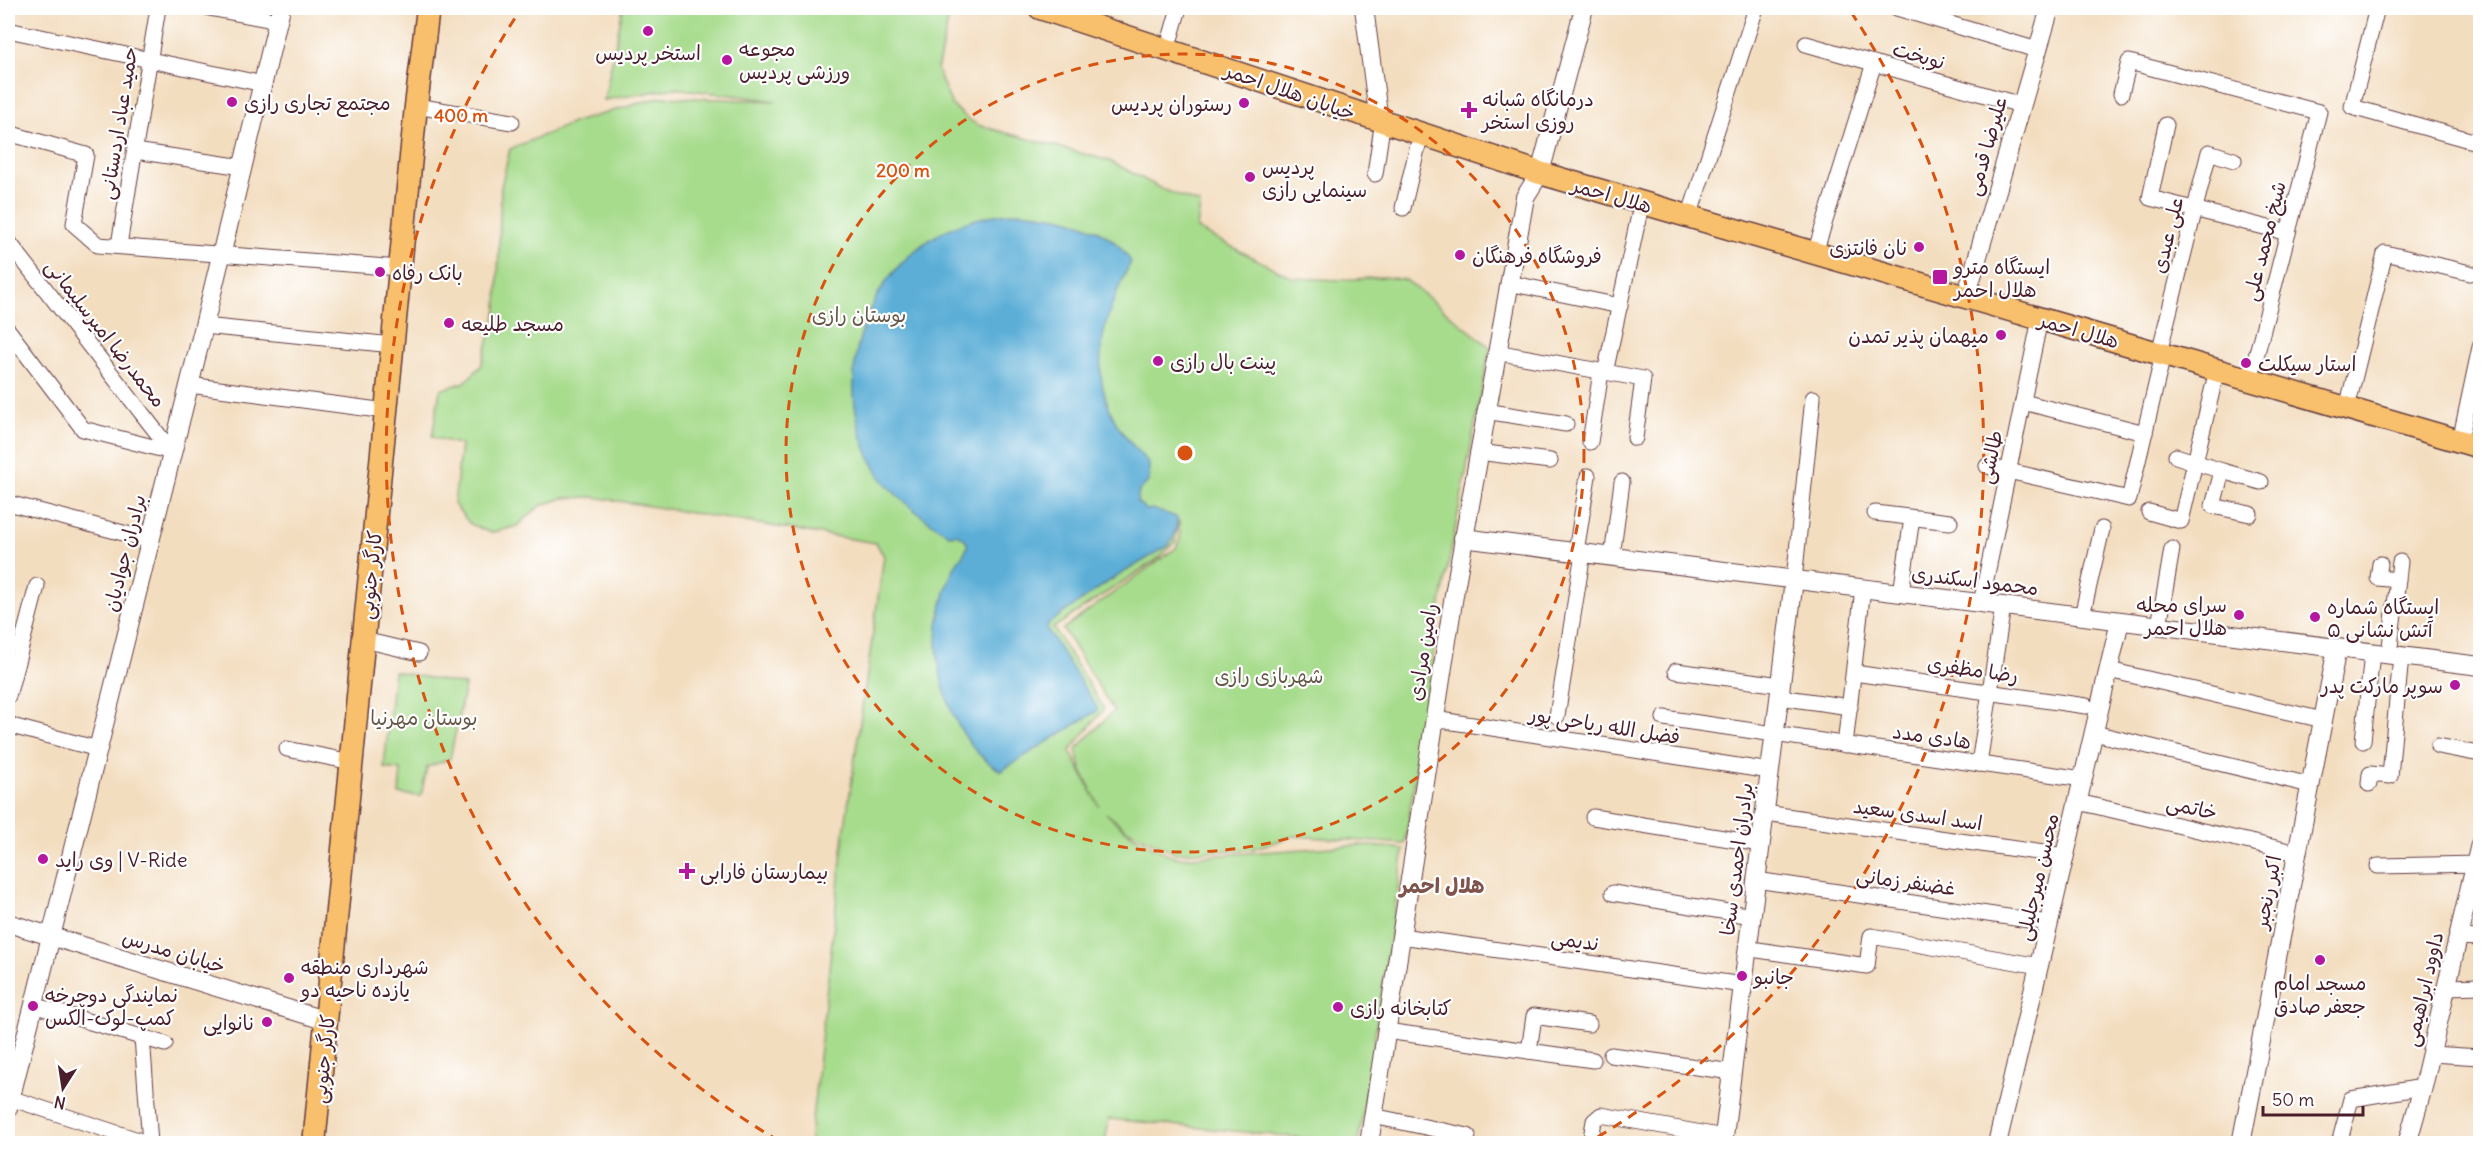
<svg xmlns="http://www.w3.org/2000/svg" width="2488" height="1151" viewBox="0 0 2488 1151" font-family="Delius,'Playpen Sans Arabic',sans-serif">
<rect width="100%" height="100%" fill="#fff"/>
<filter id="ink" filterUnits="userSpaceOnUse"><feTurbulence type="fractalNoise" baseFrequency=".0167" numOctaves="2"/><feDisplacementMap in="SourceGraphic" scale="12" xChannelSelector="R" yChannelSelector="G"/><feConvolveMatrix kernelMatrix="1 2 1 2 8 2 1 2 1" color-interpolation-filters="sRGB"/></filter>
<filter id="wash" filterUnits="userSpaceOnUse"><feTurbulence type="fractalNoise" baseFrequency=".008" numOctaves="4" result="noise"/><feDisplacementMap in="SourceGraphic" scale="24" xChannelSelector="R" yChannelSelector="G"/><feGaussianBlur stdDeviation="1.35" result="paint"/><feColorMatrix in="noise" values="0 0 0 0 0 0 0 0 0 0 0 0 0 0 0 0 0 1.4 0 .05"/><feComposite in="paint" operator="in"/></filter>
<g filter="url(#wash)">
<rect width="100%" height="100%" fill="#f3ddbf"/>
<g fill="#a7dc8d" stroke="#787e5c" stroke-width="1.5" fill-rule="evenodd">
<path d="M623,8H951L937,70L952,105L962,114L977,125L1110,161L1162,189L1200,204L1197,229L1293,278L1340,280L1384,277L1406,280L1490,347L1441,603L1405,844L1294,836L1252,849L1176,853L1126,829L1106,813C1127,834 1150,848 1179,858L1360,845L1404,849L1358,1143L1109,1119L1105,1143H813L810,1138L844,834L884,556L876,543L594,497L563,498L540,506L517,526L491,533L470,524L454,504L461,445L432,437L440,390L465,382L481,366L497,310L501,187L510,149L575,122L661,97L777,101L675,88L604,100ZM1179,520L1180,538L1176,548L1063,629L1114,711L1076,749L1081,769L1099,806L1070,751L1104,709L1053,628L1159,558L1175,542Z"/>
<polygon points="394,671 465,685 450,759 427,767 421,796 399,794 401,770 384,768"/>
</g>
<path fill="#5baed7" stroke="#526681" stroke-width="1.5" d="M1017,212C1058,215 1109,223 1131,262C1104,315 1084,373 1120,429C1128,441 1140,453 1149,464V481L1139,491L1137,502L1147,510L1154,509C1161,514 1170,513 1177,518C1177,529 1174,538 1168,546L1111,580L1048,624L1047,629L1097,707V711L1001,771C954,746 930,669 939,619C942,601 947,583 955,566C958,560 966,553 967,546C968,540 962,536 956,534L949,535C928,521 889,493 877,472C830,390 856,281 939,234C963,220 990,215 1017,212Z"/>
</g>
<g filter="url(#ink)">
<g fill="none" stroke-linecap="round" stroke-linejoin="round">
<defs>
<g id="minor">
<polyline points="209,8 278,21"/>
<polyline points="1897,8 2037,50"/>
<polyline points="2377,8 2352,107 2480,143"/>
<polyline points="8,30 263,84"/>
<polyline points="1806,44 2021,105"/>
<polyline points="1167,50 1179,8"/>
<polyline points="2121,94 2129,62 2319,112 2250,380"/>
<polyline points="416,106 512,122"/>
<polyline points="2166,125 2150,198 2288,233"/>
<polyline points="8,133 86,155 74,224 98,245 400,268"/>
<polyline points="135,151 243,167"/>
<polyline points="1375,174 1381,133"/>
<polyline points="1403,208 1418,145"/>
<polyline points="1689,217 1756,8"/>
<polyline points="8,241 172,452"/>
<polyline points="119,245 158,8"/>
<polyline points="1815,253 1874,63"/>
<polyline points="1509,283 1620,306"/>
<polyline points="204,326 393,345"/>
<polyline points="8,330 83,429 172,452"/>
<polyline points="1496,352 1643,379 1635,438"/>
<polyline points="2159,353 2209,152 2234,160"/>
<polyline points="1605,373 1639,215"/>
<polyline points="189,385 386,411"/>
<polyline points="2023,402 2145,433"/>
<polyline points="2347,408 2385,253 2470,273"/>
<polyline points="1485,411 1566,424"/>
<polyline points="2460,441 2480,347"/>
<polyline points="1590,442 1601,372"/>
<polyline points="1478,452 1550,461"/>
<polyline points="2176,456 2222,471 2213,506 2250,514"/>
<polyline points="1987,466 2129,499 2163,355"/>
<polyline points="2222,471 2261,482"/>
<polyline points="8,503 150,540"/>
<polyline points="2149,512 2181,521 2217,370"/>
<polyline points="1875,513 1950,522"/>
<polyline points="1576,552 1588,476"/>
<polyline points="1612,557 1622,482"/>
<polyline points="2380,564 2378,578 2398,580"/>
<polyline points="1794,580 1813,398"/>
<polyline points="1901,593 1912,518"/>
<polyline points="1981,603 2040,319"/>
<polyline points="2082,616 2102,529"/>
<polyline points="2159,626 2172,549"/>
<polyline points="364,640 419,653"/>
<polyline points="2389,655 2400,562"/>
<polyline points="2109,670 2323,720"/>
<polyline points="1676,671 1781,685"/>
<polyline points="1854,673 2086,706"/>
<polyline points="8,696 37,586"/>
<polyline points="1779,697 1850,707"/>
<polyline points="1557,716 1583,553"/>
<polyline points="1664,718 2083,779"/>
<polyline points="1434,719 1770,771"/>
<polyline points="8,725 98,749"/>
<polyline points="2094,733 2310,785"/>
<polyline points="2363,741 2372,653"/>
<polyline points="1845,745 1863,588"/>
<polyline points="2438,746 2480,754"/>
<polyline points="287,749 352,762"/>
<polyline points="1979,764 2003,606"/>
<polyline points="2369,784 2370,774 2390,776 2401,656"/>
<polyline points="2078,802 2297,853"/>
<polyline points="1765,813 2065,856"/>
<polyline points="1593,817 1761,844"/>
<polyline points="2378,866 2480,864"/>
<polyline points="1756,880 2049,923"/>
<polyline points="1613,893 1752,916"/>
<polyline points="1401,936 1743,985"/>
<polyline points="2458,937 2480,938"/>
<polyline points="1758,950 1867,966 1871,936 2039,966"/>
<polyline points="2447,987 2480,986"/>
<polyline points="33,1005 165,1044"/>
<polyline points="1386,1031 1593,1060"/>
<polyline points="142,1037 150,1143"/>
<polyline points="1529,1051 1534,1016 1589,1024"/>
<polyline points="2431,1054 2480,1057"/>
<polyline points="1611,1055 1732,1072"/>
<polyline points="10,1098 150,1144"/>
<polyline points="1373,1116 1468,1136"/>
<polyline points="2340,1140 2351,1099 2423,1087"/>
<polyline points="1590,1144 1594,1121 1601,1115 1724,1137"/>
</g>
<g id="tertiary">
<polyline points="1364,8 1379,121"/>
<polyline points="1966,297 2050,8"/>
<polyline points="1463,538 2480,666"/>
<polyline points="8,923 327,1021"/>
<polyline points="8,1108 204,326 281,8"/>
<polyline points="1369,1144 1454,595 1525,197 1540,173 1584,8"/>
<polyline points="1723,1144 1794,580"/>
<polyline points="1997,1144 2120,621"/>
<polyline points="2241,1144 2337,648"/>
<polyline points="2407,1144 2423,1087 2480,844"/>
</g>
<g id="primary">
<polyline points="1040,8 1540,173 2480,447"/>
<polyline points="314,1144 416,106 428,8"/>
</g>
</defs>
<use href="#minor" stroke="#633c41" stroke-width="17"/>
<use href="#tertiary" stroke="#633c41" stroke-width="20"/>
<use href="#primary" stroke="#633c41" stroke-width="25"/>
<use href="#minor" stroke="#fff" stroke-width="15"/>
<use href="#tertiary" stroke="#fff" stroke-width="18"/>
<use href="#primary" stroke="#f8bf6c" stroke-width="22"/>
</g>
</g>
<g fill="none" stroke="#d8530f" stroke-width="3" stroke-dasharray="10 8">
<circle cx="1185" cy="453" r="399"/>
<path d="M779 1141A799 799 0 0 1 519 12M1851 12A799 799 0 0 1 1591 1141"/>
</g>
<g fill="#b5179e" stroke="#fff" stroke-width="2">
<circle cx="648" cy="31" r="6"/>
<circle cx="727" cy="60" r="6"/>
<circle cx="232" cy="102" r="6"/>
<circle cx="1244" cy="103" r="6"/>
<path d="M1466 101h6v6h6v6h-6v6h-6v-6h-6v-6h6z"/>
<circle cx="1250" cy="177" r="6"/>
<circle cx="1919" cy="247" r="6"/>
<circle cx="1460" cy="255" r="6"/>
<circle cx="380" cy="272" r="6"/>
<rect x="1932" y="269" width="16" height="16" rx="3"/>
<circle cx="449" cy="323" r="6"/>
<circle cx="2001" cy="335" r="6"/>
<circle cx="1158" cy="361" r="6"/>
<circle cx="2246" cy="363" r="6"/>
<circle cx="2239" cy="615" r="6"/>
<circle cx="2315" cy="617" r="6"/>
<circle cx="2455" cy="685" r="6"/>
<circle cx="43" cy="859" r="6"/>
<path d="M684 862h6v6h6v6h-6v6h-6v-6h-6v-6h6z"/>
<circle cx="2320" cy="960" r="6"/>
<circle cx="1742" cy="976" r="6"/>
<circle cx="289" cy="978" r="6"/>
<circle cx="33" cy="1006" r="6"/>
<circle cx="1338" cy="1007" r="6"/>
<circle cx="267" cy="1022" r="6"/>
</g>
<g text-anchor="middle" dominant-baseline="central" stroke-width="4.5" stroke-linejoin="round" paint-order="stroke">
<g font-size="20" fill="#4a1f2b" stroke="#fff" text-anchor="start">
<text x="739" y="48">مجوعه<tspan x="739" dy="23">ورزشی پردیس</tspan></text>
<text x="648" y="52" text-anchor="middle">استخر پردیس</text>
<text x="1482" y="98">درمانگاه شبانه<tspan x="1482" dy="23">روزی استخر</tspan></text>
<text x="244" y="102">مجتمع تجاری رازی</text>
<text x="1232" y="103" text-anchor="end">رستوران پردیس</text>
<text x="1262" y="166">پردیس<tspan x="1262" dy="23">سینمایی رازی</tspan></text>
<text x="1907" y="247" text-anchor="end">نان فانتزی</text>
<text x="1472" y="255">فروشگاه فرهنگان</text>
<text x="1954" y="266">ایستگاه مترو<tspan x="1954" dy="23">هلال احمر</tspan></text>
<text x="392" y="272">بانک رفاه</text>
<text x="461" y="323">مسجد طلیعه</text>
<text x="1989" y="335" text-anchor="end">میهمان پذیر تمدن</text>
<text x="1170" y="361">پینت بال رازی</text>
<text x="2258" y="363">استار سیکلت</text>
<text x="2227" y="604" text-anchor="end">سرای محله<tspan x="2227" dy="23">هلال احمر</tspan></text>
<text x="2327" y="606">ایستگاه شماره<tspan x="2327" dy="23">۵ آتش نشانی</tspan></text>
<text x="2443" y="685" text-anchor="end">سوپر مارکت پدر</text>
<text x="55" y="859">وی راید | V-Ride</text>
<text x="700" y="871">بیمارستان فارابی</text>
<text x="301" y="966">شهرداری منطقه<tspan x="301" dy="23">یازده ناحیه دو</tspan></text>
<text x="1754" y="976">جانبو</text>
<text x="2320" y="982" text-anchor="middle">مسجد امام<tspan x="2320" dy="23">جعفر صادق</tspan></text>
<text x="45" y="994">نمایندگی دوچرخه<tspan x="45" dy="23">کمپ-لوک-الکس</tspan></text>
<text x="1350" y="1007">کتابخانه رازی</text>
<text x="255" y="1022" text-anchor="end">نانوایی</text>
</g>
<g font-size="20" fill="#4a1f2b" stroke="#fff">
<text transform="translate(1919 55) rotate(16)">نوبخت</text>
<text transform="translate(1290 91) rotate(19)">خیابان هلال احمر</text>
<text transform="translate(118 123) rotate(-81)">حمید عباد اردستانی</text>
<text transform="translate(1986 146) rotate(-74)">علیرضا قدمی</text>
<text transform="translate(1612 195) rotate(16)">هلال احمر</text>
<text transform="translate(2167 235) rotate(-76)">علی عبدی</text>
<text transform="translate(2264 241) rotate(-76)">شیخ محمد علی</text>
<text transform="translate(2079 330) rotate(16)">هلال احمر</text>
<text transform="translate(106 333) rotate(52)">محمدرضا امیرسلیمانی</text>
<text transform="translate(1990 457) rotate(-78)">طالشی</text>
<text transform="translate(124 553) rotate(-76)">برادران جوادیان</text>
<text transform="translate(370 575) rotate(-84)">کارگر جنوبی</text>
<text transform="translate(1975 580) rotate(7)">محمود اسکندری</text>
<text transform="translate(1422 652) rotate(-81)">رامین مرادی</text>
<text transform="translate(1973 669) rotate(8)">رضا مظفری</text>
<text transform="translate(1605 725) rotate(9)">فضل الله ریاحی پور</text>
<text transform="translate(1932 736) rotate(8)">هادی مدد</text>
<text transform="translate(2192 807) rotate(13)">خاتمی</text>
<text transform="translate(1918 814) rotate(8)">اسد اسدی سعید</text>
<text transform="translate(1736 859) rotate(-83)">برادران احمدی سخا</text>
<text transform="translate(2037 877) rotate(-77)">محسن میرجلیلی</text>
<text transform="translate(1906 881) rotate(8)">غضنفر زمانی</text>
<text transform="translate(2267 892) rotate(-79)">اکبر رنجبر</text>
<text transform="translate(1575 940) rotate(8)">ندیمی</text>
<text transform="translate(174 951) rotate(17)">خیابان مدرس</text>
<text transform="translate(2423 989) rotate(-77)">داوود ابراهیمی</text>
<text transform="translate(323 1059) rotate(-84)">کارگر جنوبی</text>
</g>
<g font-size="20" fill="#665848" stroke="#fff">
<text x="859" y="314">بوستان رازی</text>
<text x="1269" y="675">شهربازی رازی</text>
<text x="424" y="717">بوستان مهرنیا</text>
</g>
<g font-size="21" font-weight="bold" fill="#7f544c" stroke="#fff">
<text x="1442" y="885">هلال احمر</text>
</g>
</g>
<circle cx="1185" cy="453" r="9" fill="#d8530f" stroke="#fff" stroke-width="3"/>
<g font-size="18" text-anchor="middle" font-weight="bold" fill="#d8530f" stroke="#fff" stroke-width="4.5" stroke-linejoin="round" paint-order="stroke">
<text x="461" y="122">400 m</text>
<text x="903" y="177">200 m</text>
</g>
<rect width="2488" height="1151" fill="none" stroke="#fff" stroke-width="30"/>
<g transform="translate(63 1088) rotate(192)" stroke="#ffffff" stroke-width="4.5" paint-order="stroke">
<path d="M0-4.5L10 22L0 15L-10 22Z" fill="#4a1f2b"/>
<text y="-9" font-size="16" font-weight="bold" text-anchor="middle" fill="#4a1f2b">N</text>
</g>
<path d="M2263 1106v9h100v-9" fill="none" stroke="#4a1f2b" stroke-width="3"/>
<text x="2272" y="1106" font-size="18" fill="#4a1f2b" stroke="#ffffff" stroke-width="4.5" paint-order="stroke">50 m</text>
</svg>
